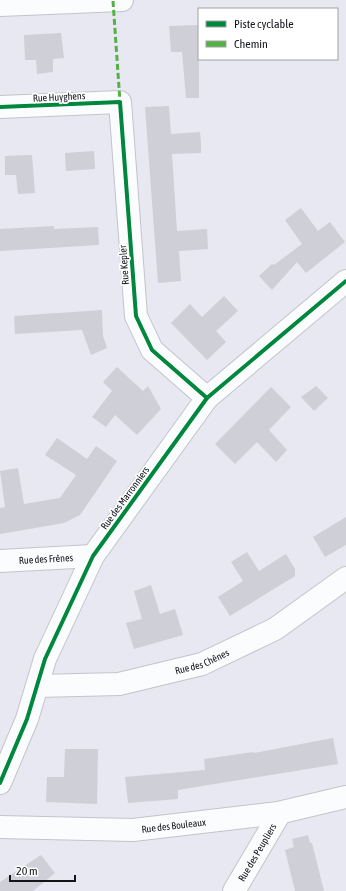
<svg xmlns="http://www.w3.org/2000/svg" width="346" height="891" viewBox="0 0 346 891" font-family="'Asap Condensed',sans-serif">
<rect width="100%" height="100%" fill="#e7e8f2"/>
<g fill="#cecfd7">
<polygon points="199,25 199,98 186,98 182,52 171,52 169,26"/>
<polygon points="61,33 64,58 53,59 53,72 37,74 36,60 25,60 24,35"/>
<polygon points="169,106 171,134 200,132 201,143 201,153 172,154 177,231 207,229 208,249 179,251 181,281 158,283 145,107"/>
<polygon points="94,151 95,169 66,171 65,153"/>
<polygon points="32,155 35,193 18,194 16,175 5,175 5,156"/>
<polygon points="301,208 318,231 330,222 345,242 306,273 297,262 272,290 259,276 272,264 274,265 302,244 285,220"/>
<polygon points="54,226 54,229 98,227 99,245 0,251 0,229"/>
<polygon points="224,296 238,311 216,331 226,342 207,360 171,323 190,304 202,317"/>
<polygon points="102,310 103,336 107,348 91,355 82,330 15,334 14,316"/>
<polygon points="117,367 143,391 148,386 161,409 137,435 115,415 106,427 92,417 112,391 103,382"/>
<polygon points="316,386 328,398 314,411 301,397"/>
<polygon points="271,387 291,407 269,430 287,450 276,462 257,442 235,464 215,444"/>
<polygon points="57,438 87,459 96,446 117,461 80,515 64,523 0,534 0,508 5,507 0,471 18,468 24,504 60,498 76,475 45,455"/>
<polygon points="346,517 346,545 325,557 313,537"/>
<polygon points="247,552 259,571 286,554 295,569 295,576 230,616 218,597 243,581 231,562"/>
<polygon points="151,585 160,614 175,609 183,635 134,649 126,623 142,619 134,591"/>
<polygon points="333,738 338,764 178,790 178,799 128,803 125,777 205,770 204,759 253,752 254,753"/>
<polygon points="65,749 98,749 97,804 46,802 47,777 64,777"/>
<polygon points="308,835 310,843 312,843 324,891 295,891 285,850 294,847 292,839"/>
<polygon points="41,855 55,873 33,891 0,891 0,882"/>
</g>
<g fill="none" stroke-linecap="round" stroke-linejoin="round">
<defs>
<g id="minor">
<polyline points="0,5 122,0"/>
<polyline points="0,107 120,102 136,316 152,350 207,398"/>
<path id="s1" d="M0,561L93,556"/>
<path id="s2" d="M38,686L119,684L202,664L275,629L346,578"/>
<polyline points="0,783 27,719 45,659 93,556 207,398 346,281"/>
<path id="s3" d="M0,827L133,830L278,813L346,797"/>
<path id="s4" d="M234,891L280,813"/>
</g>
</defs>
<use href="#minor" stroke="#c3c4cb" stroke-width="24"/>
<use href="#minor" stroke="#fbfcfd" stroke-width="22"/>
<polyline stroke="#55b145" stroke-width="3" stroke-dasharray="6 3" stroke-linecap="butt" points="113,1 120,102"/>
<defs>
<g id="cycleway">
<polyline points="0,107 120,102 136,316 152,350 207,398"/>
<polyline points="0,783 27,719 45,659 93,556 207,398 346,281"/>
</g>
</defs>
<use href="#cycleway" stroke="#fff" stroke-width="6"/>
<use href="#cycleway" stroke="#00873e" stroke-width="4"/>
</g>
<g text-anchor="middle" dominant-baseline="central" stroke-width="3.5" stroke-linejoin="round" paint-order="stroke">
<g font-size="10" fill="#14151b" stroke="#fff">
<text transform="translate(59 97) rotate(-3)">Rue Huyghens</text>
<text transform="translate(124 265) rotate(-94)">Rue Kepler</text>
<text transform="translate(125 498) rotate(-54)">Rue des Marronniers</text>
<text stroke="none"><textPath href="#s1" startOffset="46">Rue des Frênes</textPath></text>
<text stroke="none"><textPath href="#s2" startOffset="167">Rue des Chênes</textPath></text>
<text stroke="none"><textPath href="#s3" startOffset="174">Rue des Bouleaux</textPath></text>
<text stroke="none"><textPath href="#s4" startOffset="45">Rue des Peupliers</textPath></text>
</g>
</g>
<rect x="198" y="8" width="140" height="52" fill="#ffffff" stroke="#a1a1a4"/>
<rect x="206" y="21" width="20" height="6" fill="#00873e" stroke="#a1a1a4"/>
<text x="234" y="28" font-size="12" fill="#14151b">Piste cyclable</text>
<rect x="206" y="41" width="20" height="6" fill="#55b145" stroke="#a1a1a4"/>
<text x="234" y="48" font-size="12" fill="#14151b">Chemin</text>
<path d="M10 875v6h65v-6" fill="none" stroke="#14151b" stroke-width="2"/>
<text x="16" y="875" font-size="12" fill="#14151b" stroke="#ffffff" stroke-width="3" paint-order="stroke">20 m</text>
</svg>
